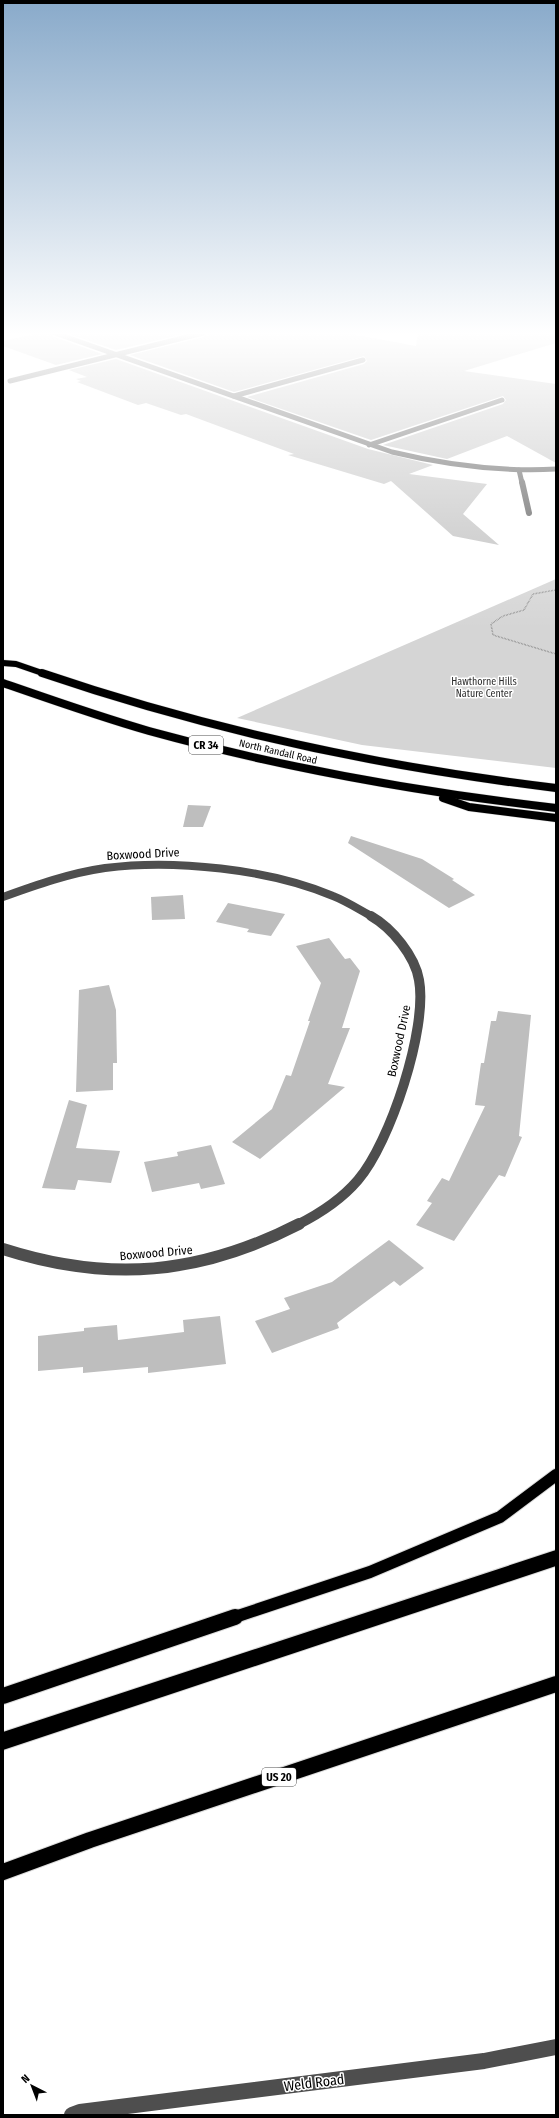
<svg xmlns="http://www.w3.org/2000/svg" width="559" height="2118" viewBox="0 0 559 2118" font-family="'Fira Sans Condensed',sans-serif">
<rect width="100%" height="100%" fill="#fff"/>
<polygon fill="#d5d5d5" points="556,579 556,768 362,745 237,718"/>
<g fill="#bebebe">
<polygon points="40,333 51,333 54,337 102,354 56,365 3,346 3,341"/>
<polygon points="66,333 188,333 116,350"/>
<polygon points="207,333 346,333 416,346 418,333 556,333 556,343 464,371 556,384 556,463 507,436 447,459 383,445 503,404 506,400 503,396 371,440 247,397 364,364 367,361 364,356 234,392 130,355 204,337"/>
<polygon points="116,359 368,449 433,465 409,474 487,484 463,514 499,545 453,536 391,481 384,484 288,455 294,454 186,414 181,415 146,403 138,405 77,382 81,381 76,379 87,377 69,370"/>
<polygon points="188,805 211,806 203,827 183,827"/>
<polygon points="351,836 422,859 454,879 452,880 475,895 449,908 348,843"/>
<polygon points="183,895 185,919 152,920 151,897"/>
<polygon points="228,903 285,914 271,936 247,932 249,929 216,922"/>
<polygon points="329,938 345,959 350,958 360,971 342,1028 350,1028 328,1084 345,1087 260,1159 232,1142 272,1109 286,1075 291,1076 310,1021 308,1021 321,983 296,946"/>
<polygon points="109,985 116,1010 117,1063 113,1063 113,1090 76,1092 79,990"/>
<polygon points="498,1011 531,1015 519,1136 522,1137 505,1177 499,1175 454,1241 416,1225 432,1203 427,1201 442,1178 449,1181 485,1106 475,1105 481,1063 484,1063 491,1021 496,1021"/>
<polygon points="69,1100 87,1105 76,1148 120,1151 111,1183 78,1180 75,1190 42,1188"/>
<polygon points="211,1145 225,1184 201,1189 199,1183 152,1192 144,1162 178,1156 177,1152"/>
<polygon points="389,1240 424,1268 400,1286 394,1281 337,1323 339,1328 272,1353 255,1321 290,1309 284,1298 332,1282"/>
<polygon points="220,1316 226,1364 148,1373 148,1367 83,1373 83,1367 38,1371 38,1336 84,1331 84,1328 117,1325 118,1340 184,1332 183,1320"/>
</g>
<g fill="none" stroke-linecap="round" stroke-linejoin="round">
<defs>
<polyline id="major-far3" points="3,663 16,664 45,674"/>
<g id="major-far2">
<path d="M42,673C209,730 381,767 556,788"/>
<path d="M3,683C52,700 100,717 149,731C283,768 418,792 556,808"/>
<polyline points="443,798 469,807 556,818"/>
</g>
<polyline id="major-far1" points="232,1618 370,1572 500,1517 556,1475"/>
<g id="major">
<polyline points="3,1696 235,1617"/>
<polyline points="3,1872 90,1840 556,1684"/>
</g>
<polygon id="highway" points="556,1550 556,1566 3,1750 3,1732"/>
</defs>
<use href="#major-far3" stroke="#dbdbdb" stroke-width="7"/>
<use href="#major-far2" stroke="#dbdbdb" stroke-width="9"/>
<use href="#major-far1" stroke="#dbdbdb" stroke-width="14"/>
<use href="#major" stroke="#dbdbdb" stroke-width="18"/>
<use href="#highway" stroke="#dbdbdb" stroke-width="2"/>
<polyline stroke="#707070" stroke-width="1.5" stroke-dasharray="0.5 1" stroke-linecap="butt" points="556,590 533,594 524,610 503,616 491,624 493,635 556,654"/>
<g stroke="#4e4e4e" stroke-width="5">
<path d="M55,333L392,452C446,465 500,472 556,469"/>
<polyline points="10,381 203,333"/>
<polyline points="234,396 363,360"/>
<polyline points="369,445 502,400"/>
<polyline points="519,470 522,483"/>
</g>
<polyline stroke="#4e4e4e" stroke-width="6" points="522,482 529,513"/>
<path stroke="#4e4e4e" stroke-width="8" d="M3,897C36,885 70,873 105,868C174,859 269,869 333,896C346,901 360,910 373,917"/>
<path stroke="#4e4e4e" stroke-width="10" d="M297,1225C319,1214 341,1200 358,1180C390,1143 428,1028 419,980C415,956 392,928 371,916"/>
<path stroke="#4e4e4e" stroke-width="12" d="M3,1249C109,1283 200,1275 299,1224"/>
<polyline stroke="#4e4e4e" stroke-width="16" points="72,2115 80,2112 484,2061 556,2047"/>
<use href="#major-far3" stroke="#000" stroke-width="6"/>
<use href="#major-far2" stroke="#000" stroke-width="8"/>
<use href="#major-far1" stroke="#000" stroke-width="12"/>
<use href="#major" stroke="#000" stroke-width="16"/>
<use href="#highway" fill="#000" fill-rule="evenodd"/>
</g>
<linearGradient id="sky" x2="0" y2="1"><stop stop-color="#89aaca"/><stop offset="0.53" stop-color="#fff"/><stop offset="1" stop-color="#fff" stop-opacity="0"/></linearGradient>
<rect width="559" height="629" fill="url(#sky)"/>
<g text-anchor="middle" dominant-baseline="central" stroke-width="3" stroke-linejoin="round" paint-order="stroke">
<g font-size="10" fill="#2c2c2c" stroke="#fff">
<text x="484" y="682">Hawthorne Hills<tspan x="484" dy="12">Nature Center</tspan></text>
</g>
<g font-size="10" fill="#000" stroke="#fff">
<text transform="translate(278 752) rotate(13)">North Randall Road</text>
</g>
<g fill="#fff" stroke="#4c4c4c" stroke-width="1">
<rect x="189" y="736" width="34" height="18" rx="3"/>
<rect x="262" y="1768" width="34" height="18" rx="3"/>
</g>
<g font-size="11" font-weight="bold" fill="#000">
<text x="206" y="745">CR 34</text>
<text x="279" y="1777">US 20</text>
</g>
<g font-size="12" fill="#000" stroke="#fff">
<text transform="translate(143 854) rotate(-3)">Boxwood Drive</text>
<text transform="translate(399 1041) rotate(-78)">Boxwood Drive</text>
<text transform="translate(156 1253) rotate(-5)">Boxwood Drive</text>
</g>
<g font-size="14" fill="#000" stroke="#fff">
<text transform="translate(314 2083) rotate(-7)">Weld Road</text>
</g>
</g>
<rect width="559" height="2118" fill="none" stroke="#000000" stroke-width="8"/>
<g transform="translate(32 2086) rotate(318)" stroke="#ffffff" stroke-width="3" paint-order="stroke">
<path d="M0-3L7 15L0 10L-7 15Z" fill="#000000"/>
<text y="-6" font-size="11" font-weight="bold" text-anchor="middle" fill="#000000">N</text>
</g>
</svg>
